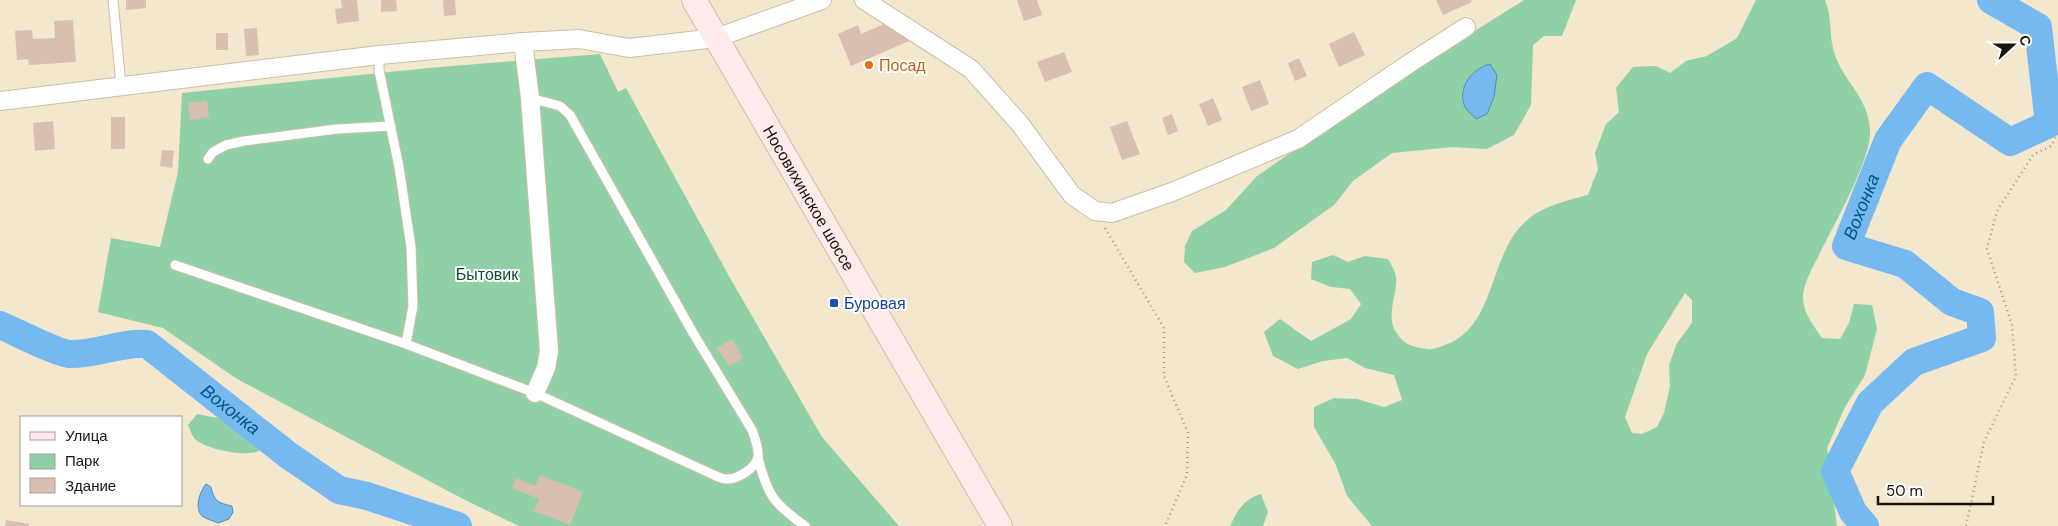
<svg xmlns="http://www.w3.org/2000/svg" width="2058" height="526" viewBox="0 0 2058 526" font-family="'DM Sans',sans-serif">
<rect width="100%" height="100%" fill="#f3e7cd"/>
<g fill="#90d0a7" fill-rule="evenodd">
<polygon points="1524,0 1576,0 1562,36 1544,36 1533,45 1531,105 1514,135 1487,149 1452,147 1392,153 1353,181 1334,205 1274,248 1225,267 1195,273 1184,262 1185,246 1192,231 1226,210 1257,176 1402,77"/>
<path d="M1756,0H1825C1832,18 1829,30 1833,48C1840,80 1868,94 1870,130C1872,160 1831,229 1817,259C1811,270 1803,285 1803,298C1803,313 1814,326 1822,338L1840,339L1849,323L1854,304L1872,305L1877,329L1865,375L1845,407L1827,448L1837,526H1372L1347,496L1336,465L1314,427V407L1334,398L1357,399L1384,407L1402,400L1394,375L1365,368L1347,358L1323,361L1298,369L1273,356L1264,332L1280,319L1311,341L1351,319L1361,304L1350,289L1331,287L1311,279L1312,262L1333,255L1348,262L1365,256L1388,259C1391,264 1395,271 1396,277C1398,295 1385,316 1396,332C1404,345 1413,347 1427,349C1434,350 1439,347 1445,345C1495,328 1489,257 1523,224C1539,207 1566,201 1588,195L1598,169L1595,153L1606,124L1619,112L1616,88L1633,67L1656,66L1670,73L1686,61L1707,56L1737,38ZM1685,293L1692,300V323L1677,343L1669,365L1670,386L1664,413L1657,427L1642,434L1632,433L1625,417L1647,354Z"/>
<polygon points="600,54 618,92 626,88 730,278 822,437 899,526 519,526 465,500 237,379 163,328 98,312 111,238 160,247 178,172 182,93 429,68"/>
<path d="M197,414C219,419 260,421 259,451C246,457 207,450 195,439C192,436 190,429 188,425Z"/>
<path d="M1261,494L1268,512L1263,526H1230C1237,511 1244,499 1261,494Z"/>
</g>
<g fill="#76b9f1" stroke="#5a88ac">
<path d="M1490,64L1497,75L1494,97L1487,114L1476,119C1473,115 1467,111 1465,107C1456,88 1473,68 1490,64Z"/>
<path d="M206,484L211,487C214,501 218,503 232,506L233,512L229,519L218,523C214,521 206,519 202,516C194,508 200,491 206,484Z"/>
</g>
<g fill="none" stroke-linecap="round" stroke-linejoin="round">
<g stroke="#76b9f1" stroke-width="28">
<path id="s1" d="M0,325C14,331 57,353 69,354C96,355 121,342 147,344L288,455L339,490L367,496L458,526"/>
<path id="s2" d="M1865,526L1853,512L1835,471L1870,403L1914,362L1982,338L1980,312L1952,302L1905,264L1846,246L1888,140L1927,86L2010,142L2049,124L2038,27L1991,0"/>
</g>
</g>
<g fill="#d9bfaf">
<polygon points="126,0 146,0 146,8 126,10"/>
<polygon points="341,0 357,0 359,21 337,24 335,9 342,8"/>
<polygon points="381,0 396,0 397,11 381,12"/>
<polygon points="443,0 455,0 456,15 444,16"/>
<polygon points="1017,0 1037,0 1042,15 1024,21"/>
<polygon points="1436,0 1471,0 1472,2 1443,15"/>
<polygon points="73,20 76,62 29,65 28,59 17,60 15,31 32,30 33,39 55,38 54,21"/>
<polygon points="886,23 916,38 851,66 838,34 858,25 861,34"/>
<polygon points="257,28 259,55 246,56 244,29"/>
<polygon points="1354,32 1365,55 1339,67 1329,44"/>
<rect x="216" y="33" width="12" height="17"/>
<polygon points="1064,52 1072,72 1045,82 1037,62"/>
<polygon points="1299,58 1307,76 1295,81 1288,63"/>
<polygon points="1260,80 1269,104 1251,111 1242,87"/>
<polygon points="1213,98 1222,120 1208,126 1199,104"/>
<polygon points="207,101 209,117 190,120 188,103"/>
<polygon points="1172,114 1178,131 1168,135 1162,118"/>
<rect x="111" y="117" width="14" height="32"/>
<polygon points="53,121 55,149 35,151 33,123"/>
<polygon points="1127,121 1140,154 1122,160 1110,127"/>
<polygon points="162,150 174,151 172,168 160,166"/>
<polygon points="732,339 743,358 729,366 717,348"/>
<polygon points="540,475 583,492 570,525 534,511 539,499 512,488 516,478 535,486"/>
<polygon points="6,520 29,524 29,526 5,526"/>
</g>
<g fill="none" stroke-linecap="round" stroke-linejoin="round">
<defs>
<g id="lane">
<polyline points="113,0 121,86"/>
<polyline points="379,55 379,70 399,167 411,247 413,306 406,344"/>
<polyline points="208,159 213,152 226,145 244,141 337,129 391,126"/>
<path d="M175,265L406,344L535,393L714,475C718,477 722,479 726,479C737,480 756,468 758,457C759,448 755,438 752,430L693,333L570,115L560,106L530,98"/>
<path d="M758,458C768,496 773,503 805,526"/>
</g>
<g id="street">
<polyline points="864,0 971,69 1020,124 1072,195 1095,211 1112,213 1172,192 1298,139 1410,63 1466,27"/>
<polyline points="523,42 530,98 549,351 546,368 535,393"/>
<polyline points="0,101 379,55 523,42 579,39 629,48 716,38 822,0"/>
</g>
<g id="secondary">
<path id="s3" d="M694,0L1000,526"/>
</g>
</defs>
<use href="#lane" stroke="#cbc0a6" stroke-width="11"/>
<use href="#street" stroke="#cbc0a6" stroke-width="20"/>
<use href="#secondary" stroke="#cbc0a6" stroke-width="26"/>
<g stroke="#a19884" stroke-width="2.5" stroke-dasharray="1 4" stroke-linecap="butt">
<polyline points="1105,228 1164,328 1164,376 1188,433 1187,475 1165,526"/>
<polyline points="1966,526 1984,442 2016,376 2012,325 1987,249 1997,211 2033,155 2051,146 2058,133"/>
</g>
<use href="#lane" stroke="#fff" stroke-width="9"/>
<use href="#street" stroke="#fff" stroke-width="18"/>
<use href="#secondary" stroke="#ffebeb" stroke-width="24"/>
</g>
<circle fill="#e8710a" stroke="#fff" stroke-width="2" cx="869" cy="65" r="5"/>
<rect fill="#1a4fb4" stroke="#fff" stroke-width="2" x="829" y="298" width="10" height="10" rx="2.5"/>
<g text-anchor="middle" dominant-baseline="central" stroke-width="4" stroke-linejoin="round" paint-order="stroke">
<g font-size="16" fill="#c56008" stroke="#fff" text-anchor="start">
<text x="879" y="65">Посад</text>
</g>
<g font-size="16" fill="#18140b" stroke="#fff">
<text stroke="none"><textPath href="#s3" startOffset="229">Носовихинское шоссе</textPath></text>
</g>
<g font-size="16" fill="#0f4c2d" stroke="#fff">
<text x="487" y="274">Бытовик</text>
</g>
<g font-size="16" fill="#164399" stroke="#fff" text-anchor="start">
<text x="844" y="303">Буровая</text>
</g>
<g font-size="18" font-style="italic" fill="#005486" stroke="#fff">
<text stroke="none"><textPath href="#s2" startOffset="492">Вохонка</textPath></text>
<text stroke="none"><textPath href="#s1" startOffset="260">Вохонка</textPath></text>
</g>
</g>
<rect x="20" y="416" width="162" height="90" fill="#ffffff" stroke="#a3a19d"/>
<rect x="30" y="432" width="25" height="8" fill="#ffebeb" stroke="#a3a19d"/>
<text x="65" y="441" font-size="15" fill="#18140b">Улица</text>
<rect x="30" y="454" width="25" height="15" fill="#90d0a7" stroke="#a3a19d"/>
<text x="65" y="466" font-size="15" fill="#18140b">Парк</text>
<rect x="30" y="478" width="25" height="15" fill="#d9bfaf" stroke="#a3a19d"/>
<text x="65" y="491" font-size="15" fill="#18140b">Здание</text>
<g transform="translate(2013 45) rotate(69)" stroke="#ffffff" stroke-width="4" paint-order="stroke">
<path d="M0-4L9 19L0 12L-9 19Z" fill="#18140b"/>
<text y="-8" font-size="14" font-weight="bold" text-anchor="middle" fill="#18140b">С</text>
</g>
<path d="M1878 496v8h115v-8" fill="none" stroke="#18140b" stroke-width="2.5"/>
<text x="1886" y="496" font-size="15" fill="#18140b" stroke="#ffffff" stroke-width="4" paint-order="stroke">50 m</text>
</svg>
